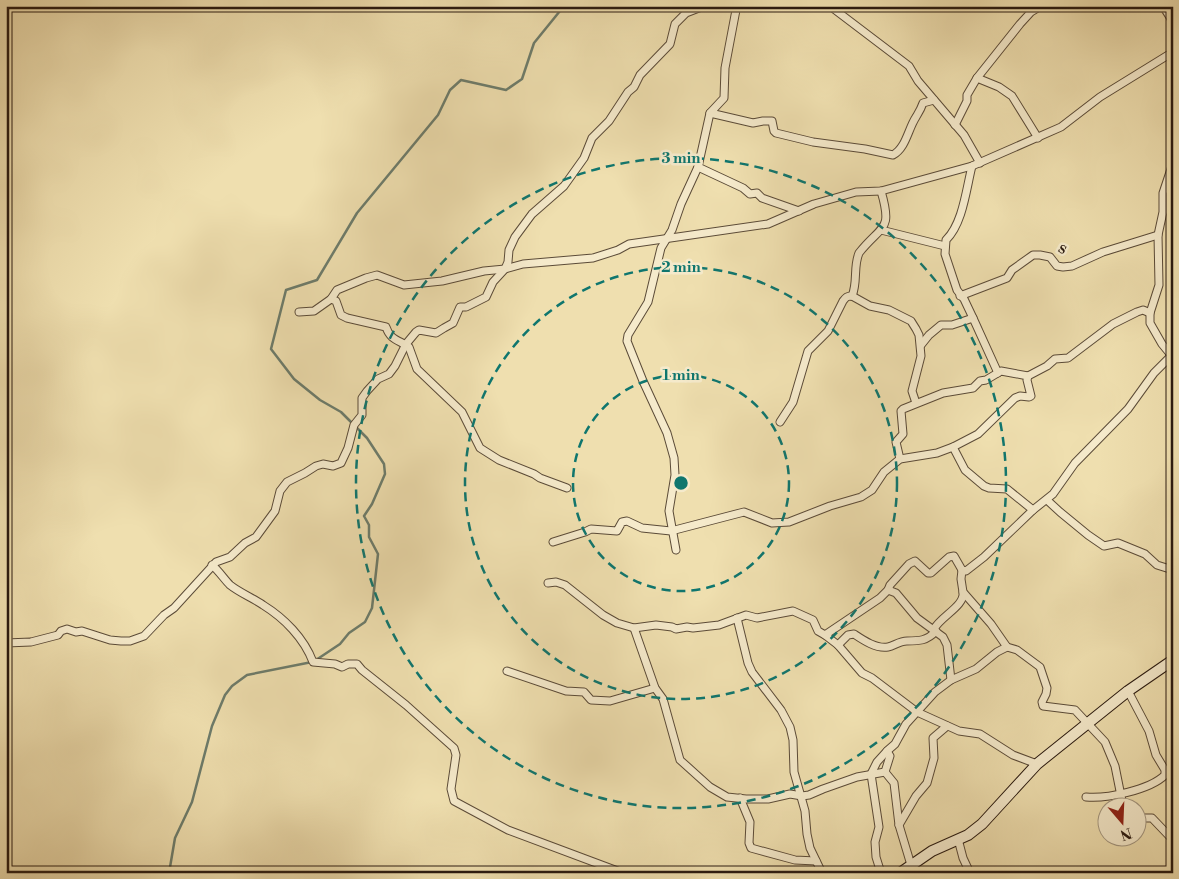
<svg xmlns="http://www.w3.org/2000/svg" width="1179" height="879" viewBox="0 0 1179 879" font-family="'Libre Bodoni',serif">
<rect width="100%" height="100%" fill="#efdfaf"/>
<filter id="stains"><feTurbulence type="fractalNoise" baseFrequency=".004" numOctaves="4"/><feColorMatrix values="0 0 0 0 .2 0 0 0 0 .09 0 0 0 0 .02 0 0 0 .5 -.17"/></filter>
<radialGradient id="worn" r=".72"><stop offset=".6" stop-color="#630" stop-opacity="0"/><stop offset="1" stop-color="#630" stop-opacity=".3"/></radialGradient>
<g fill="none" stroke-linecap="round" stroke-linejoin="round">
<g stroke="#6d7c6b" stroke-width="2.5">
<polyline points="316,660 340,644 349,633 365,622 372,608 378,554 369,537 369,525 364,516 372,504 385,474 384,464 367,438 341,412 320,400 294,379 271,349 286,290 317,280 357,213 438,115 450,90 461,80 506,90 522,79 534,43 564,6"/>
<polyline points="169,873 175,838 192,802 212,726 225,695 232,686 247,675 312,662"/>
<polyline points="1162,873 1167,868 1173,866"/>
</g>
<defs>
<g id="street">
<polyline points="830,6 909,66 918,81 964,135 980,163"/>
<polyline points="1163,6 1173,22"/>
<polyline points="977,78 999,87 1012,96 1038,138"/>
<path d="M710,113L753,123L763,121H772L774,131L776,133L813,142L865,149L893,155C906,148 908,129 916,117C919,112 921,109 923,103L934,100"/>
<polyline points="955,125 967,101 967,95 977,78 1020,24 1031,12 1041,6"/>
<path d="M972,166C966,190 963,223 946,240L945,254L957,290L964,299L973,318L998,373"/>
<polyline points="698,167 743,188 750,194 757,193 762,198 799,211"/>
<polyline points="881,230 945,246"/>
<path d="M852,296C858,282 853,267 859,253C882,224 893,232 881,191"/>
<polyline points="960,296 1007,278 1012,270 1033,255 1040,255 1050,257 1057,266 1063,267 1072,266 1103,252 1158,235"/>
<path d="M331,299L336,301L341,315L347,318L386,327C390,340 399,340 409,347L417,369L462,412L480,448L499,460L534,474L540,478L567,488"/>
<polyline points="299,312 314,311 331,299 337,290 366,278 377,275 404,285 442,281 484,271 505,269 523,264 593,258 618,250 629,244 768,224 814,204 856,192 881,191 972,166 1061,127 1100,97 1173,52"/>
<polyline points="921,345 929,335 941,325 952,325 973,318"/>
<polyline points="1171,355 1162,344 1150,323 1150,313 1159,285 1158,235 1163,212 1163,193 1173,163"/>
<path d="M780,422L793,402L808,351L828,331L843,301C846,297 847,296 852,296L870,306L889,310L911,321L916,329L919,335L921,356L912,391L916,403"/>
<polyline points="953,447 965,470 984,486 989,488 1007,489 1033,510"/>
<polyline points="900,459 896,442 903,434 901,411 903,409 943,393 973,388 980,381 986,380 1001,371 1028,376"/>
<polyline points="1047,500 1060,512 1088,535 1104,546 1118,543 1145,554 1157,565 1173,570"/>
<polyline points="553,542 585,532 591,529 617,531 622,522 627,521 642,528 671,531 744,512 772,523 789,522 830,506 861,497 872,490 884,472 900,459 937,453 953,447 978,434 1015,398 1020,396 1029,397 1031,396 1027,380 1028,376 1047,366 1055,359 1068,358 1113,324 1137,312 1143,310 1150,313"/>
<polyline points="676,550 669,511 675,475 674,458 667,433 643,381 627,341 628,335 648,302 661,248 672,230 681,204 698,167 710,113 724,98 725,68 736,10"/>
<path d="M212,565C219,571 224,579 230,585C240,593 253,598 263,605C284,618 304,638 313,662L335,664L342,667L348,664H357L362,670L406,705L454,748L456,755L451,789L454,801L508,830L623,873"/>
<polyline points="962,570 961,579 963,592 991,624 1007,647 1017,650 1040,667 1047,688 1046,694 1042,702 1043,706 1075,710 1105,742 1115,766 1123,806"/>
<polyline points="548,583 556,582 565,585 603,615 617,623 634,628 656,625 672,627 676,629 687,627 693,628 719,625 746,615 757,618 793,611 813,620 818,631 825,635 880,598 888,590 890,585 909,564 915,561 928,573 931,573 949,557 954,556 962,570 966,571 984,557 1033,510 1053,494 1075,463 1128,409 1154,373 1173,354"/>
<polyline points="888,590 896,593 917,618 943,637 947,645 951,680"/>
<polyline points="737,618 748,663 752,672 781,710 790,727 793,740 794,772 805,811 807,834 810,848 822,873"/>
<polyline points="634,628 655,688 663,699 680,760 710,787 727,797 746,799 768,799 790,794 802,796 809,795 823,789 857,777 885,772"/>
<path d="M934,629C941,616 965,606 963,592"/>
<polyline points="825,635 838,645 862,673 872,678 917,712 959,731 980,734 1013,755 1037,764"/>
<polyline points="6,643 31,642 58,635 61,631 67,629 76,632 82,631 110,640 121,641 130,641 144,636 164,615 174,608 216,562 230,557 245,543 256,537 275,511 280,491 287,482 305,473 316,466 323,464 333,466 341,463 348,448 354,425 362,415 362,398 367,391 378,379 389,374 395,366 406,344 416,332 419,330 436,333 444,328 453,323 460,307 466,307 486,297 493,282 505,269 508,262 509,250 515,237 532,214 564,186 584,158 592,138 609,121 628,92 634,87 640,75 670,44 675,24 686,13 704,6"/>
<path d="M838,645L848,635L854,634C863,640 876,649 888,647C894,646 899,641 907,641C919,641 927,641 936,631"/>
<polyline points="507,671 566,691 584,692 591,700 610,701 655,688"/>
<polyline points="887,751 890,756 885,772 894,783 899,825 911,865"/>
<path d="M1086,797C1106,799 1150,790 1165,775V770L1156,755L1149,731L1128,691"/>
<polyline points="740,798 750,822 749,843 751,848 795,860 816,861"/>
<polyline points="1136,818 1152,818 1173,840"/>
<polyline points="899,825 916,796 927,783 934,758 933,738 947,726"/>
<polyline points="958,839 963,858 970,873"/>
<polyline points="881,873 876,857 875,842 879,827 871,774 877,762 887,751 895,744 906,724 935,692 951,680 976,669 997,652 1007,647"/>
</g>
<polyline id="secondary" points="900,873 932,851 968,835 982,824 1037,764 1128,691 1173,660"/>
</defs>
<use href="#street" stroke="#5b4b38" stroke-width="9"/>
<use href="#secondary" stroke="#2a1a10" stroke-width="12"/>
<use href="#street" stroke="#f5eacb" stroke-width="7"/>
<use href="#secondary" stroke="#f5eacb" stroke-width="10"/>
</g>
<g fill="none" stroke="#0f766e" stroke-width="2.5" stroke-dasharray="9 6">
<circle cx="681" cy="483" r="108"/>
<circle cx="681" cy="483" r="216"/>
<circle cx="681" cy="483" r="325"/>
</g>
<g text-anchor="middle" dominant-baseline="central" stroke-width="5" stroke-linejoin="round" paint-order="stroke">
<g font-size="18" fill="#2a1a10" stroke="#f5eacb">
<text transform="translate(1063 248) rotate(27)">s</text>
</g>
</g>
<circle cx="681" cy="483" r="8" fill="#0f766e" stroke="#f5eacb" stroke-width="2.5"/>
<g font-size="15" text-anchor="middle" font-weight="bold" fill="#0f766e" stroke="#f5eacb" stroke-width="5" stroke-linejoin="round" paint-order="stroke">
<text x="681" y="163">3 min</text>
<text x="681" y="272">2 min</text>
<text x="681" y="380">1 min</text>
</g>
<rect width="1179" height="879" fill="none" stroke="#efdfaf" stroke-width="25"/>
<rect x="8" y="8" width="1164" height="864" fill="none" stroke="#2a1a10" stroke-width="2.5"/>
<rect x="12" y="12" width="1154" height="854" fill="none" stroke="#2a1a10"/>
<g transform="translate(1122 822) rotate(161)"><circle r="24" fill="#f5eacb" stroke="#a49780"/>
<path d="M0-4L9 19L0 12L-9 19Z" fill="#8f2418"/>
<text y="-8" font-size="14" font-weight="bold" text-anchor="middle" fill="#2a1a10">N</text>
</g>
<rect width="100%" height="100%" filter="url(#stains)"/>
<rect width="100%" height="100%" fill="url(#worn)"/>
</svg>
